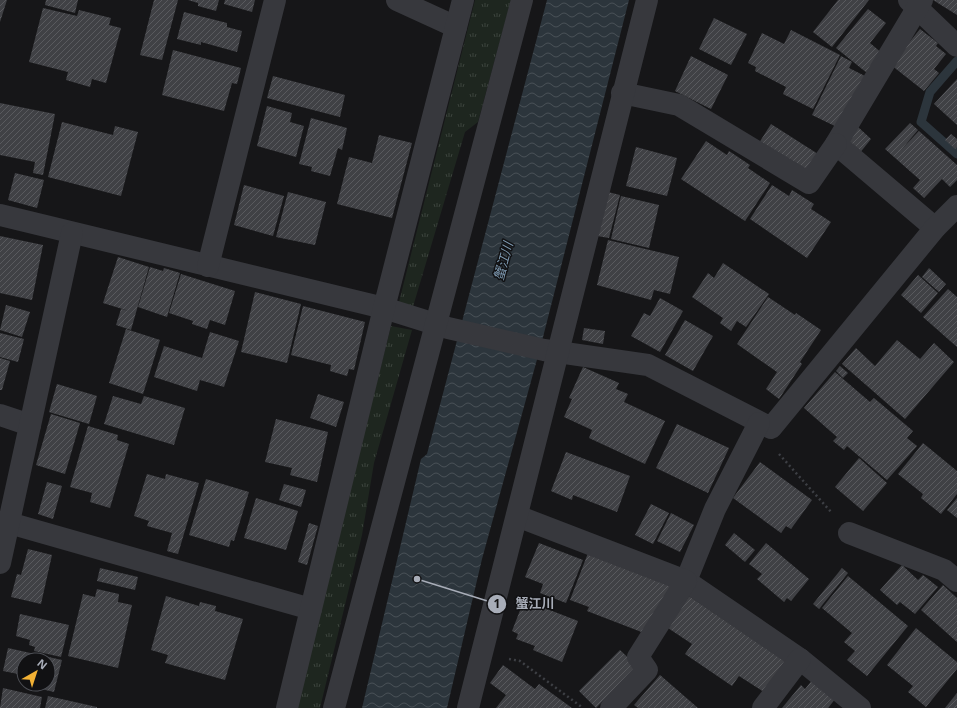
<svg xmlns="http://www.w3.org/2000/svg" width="957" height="708" viewBox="0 0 957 708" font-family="'Open Sans','Noto Sans JP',sans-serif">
<defs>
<pattern id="grass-tufts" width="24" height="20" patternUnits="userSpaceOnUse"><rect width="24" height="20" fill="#1e261f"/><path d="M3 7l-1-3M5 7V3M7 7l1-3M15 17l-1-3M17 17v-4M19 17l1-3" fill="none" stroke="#3c433d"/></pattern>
<pattern id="water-waves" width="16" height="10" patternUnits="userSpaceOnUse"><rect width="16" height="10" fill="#2c353c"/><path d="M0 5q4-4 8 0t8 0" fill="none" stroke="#485056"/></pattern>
<pattern id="building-hatch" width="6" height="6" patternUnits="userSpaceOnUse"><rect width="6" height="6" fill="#404145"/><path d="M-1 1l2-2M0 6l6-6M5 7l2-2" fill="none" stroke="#595a5e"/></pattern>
</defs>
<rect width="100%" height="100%" fill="#161618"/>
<g fill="url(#grass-tufts)">
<polygon points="475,0 511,0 478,122 465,132 412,310 398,306"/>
<polygon points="391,326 412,330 374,463 362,535 320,708 295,708"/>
</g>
<polygon fill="url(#water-waves)" points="547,0 629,0 541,345 482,559 447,708 362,708 421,459 427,454"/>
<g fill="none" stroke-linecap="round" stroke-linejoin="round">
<polyline stroke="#2c353c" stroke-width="9" points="957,61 930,92 921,122 957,154"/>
</g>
<g fill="url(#building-hatch)">
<polygon points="0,0 7,0 0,22"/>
<polygon points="46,0 78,0 75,13 45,5"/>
<polygon points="154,0 178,0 162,60 140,55"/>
<polygon points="188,0 219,0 216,11 198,6 198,3"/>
<polygon points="225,0 255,0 252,12 224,4"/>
<polygon points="838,0 869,0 832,47 813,32"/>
<polygon points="933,0 957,0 957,15"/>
<polygon points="43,8 77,16 79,10 111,18 109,25 121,28 106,83 92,79 90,87 66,80 68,72 29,62"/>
<polygon points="868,9 886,23 870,43 883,54 867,73 836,48"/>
<polygon points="184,12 227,23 227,27 242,31 237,52 201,42 201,45 177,39"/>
<polygon points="714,18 747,34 731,65 699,49"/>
<polygon points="920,29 938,43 936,46 946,54 934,69 939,73 924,91 891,65"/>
<polygon points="791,30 840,55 813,109 783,94 786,87 755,71 756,67 748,63 762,33 784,44"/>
<polygon points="173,50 241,68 237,84 232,83 224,111 162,95"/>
<polygon points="691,56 728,75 711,109 675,91"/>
<polygon points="841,56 852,62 849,68 867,77 841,129 812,115"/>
<polygon points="273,76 345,95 340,117 267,98"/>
<polygon points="957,79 957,125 934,104"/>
<polygon points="0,103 55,114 43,175 33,173 35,162 0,155"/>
<polygon points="267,106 292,113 290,122 304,126 296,157 257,146"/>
<polygon points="311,118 347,128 342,150 338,148 330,176 311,171 312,167 299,164"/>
<polygon points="62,122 113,135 115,126 138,132 121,196 48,177"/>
<polygon points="910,123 918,130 901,150 919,131 957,165 957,180 950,187 942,179 924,198 913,188 920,180 885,149"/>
<polygon points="771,124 818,154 806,173 759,143"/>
<polygon points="858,127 871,139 859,154 845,142"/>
<polygon points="951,134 957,139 957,147 955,149 945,140"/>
<polygon points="379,135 412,143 392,218 337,204 349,157 372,163"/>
<polygon points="706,141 727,155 729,151 750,165 748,168 770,183 745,221 681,179"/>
<polygon points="636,147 677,158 667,196 626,186"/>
<polygon points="15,173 44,180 37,208 8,200"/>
<polygon points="244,185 284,196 273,236 234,225"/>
<polygon points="772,185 789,196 792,190 814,204 811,209 831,222 807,258 750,219"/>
<polygon points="288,192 326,202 315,245 276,237"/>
<polygon points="608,192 620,195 609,238 597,236"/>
<polygon points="621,196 659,205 649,248 611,239"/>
<polygon points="0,236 43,245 32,300 0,293"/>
<polygon points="608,240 679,257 670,294 654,290 651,300 597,285"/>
<polygon points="118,257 149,267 131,330 116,325 121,309 129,311 103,303"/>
<polygon points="723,263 769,294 746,327 737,321 731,331 720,323 723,318 692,297 708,273 714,278"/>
<polygon points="150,267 163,271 164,268 180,273 167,317 138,307"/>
<polygon points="929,268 946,284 939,292 922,277"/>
<polygon points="181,274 235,291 225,325 210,320 207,329 192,324 193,321 169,313"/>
<polygon points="918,275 938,293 921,313 901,295"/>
<polygon points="948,289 957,297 957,347 923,317"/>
<polygon points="255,292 301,304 287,363 241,352"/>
<polygon points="768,297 795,315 796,313 821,330 800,362 802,364 779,399 766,389 777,372 737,344"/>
<polygon points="660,298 683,311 660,352 631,336 644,313 650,316"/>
<polygon points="6,305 30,312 22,337 0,330"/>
<polygon points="303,306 365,322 354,370 349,369 347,376 330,371 331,365 291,355"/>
<polygon points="685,320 713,336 693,371 665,355"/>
<polygon points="584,328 605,331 603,344 582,340"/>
<polygon points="126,329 160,340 143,394 109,383"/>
<polygon points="210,332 239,341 224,387 200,380 197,391 154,377 164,346 202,358"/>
<polygon points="0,333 24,339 18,362 0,357"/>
<polygon points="897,340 920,359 934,343 954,362 905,419 842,364 856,348 875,366"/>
<polygon points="0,358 10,361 2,390 0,390"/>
<polygon points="840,366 848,373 843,378 836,371"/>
<polygon points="583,367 619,383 616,389 628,394 624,402 665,421 645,464 589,438 592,430 564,417 572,399 569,398"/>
<polygon points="835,372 870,402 874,398 913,431 907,438 917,446 887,480 847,446 844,450 833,441 837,437 804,408"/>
<polygon points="57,384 97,396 89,424 49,412"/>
<polygon points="318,394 344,402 336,427 310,418"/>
<polygon points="113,396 141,404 144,396 185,408 174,445 104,424"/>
<polygon points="51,414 80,423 65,474 36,465"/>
<polygon points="276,419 328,432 317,482 290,475 292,468 265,462"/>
<polygon points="677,424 729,448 708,493 656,468"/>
<polygon points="88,426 118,435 117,440 129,444 110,508 90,502 92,493 70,487"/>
<polygon points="923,443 957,471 957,494 941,514 921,498 923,494 898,474"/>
<polygon points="566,452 630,476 617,512 573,495 572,500 551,491"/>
<polygon points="859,458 887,483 863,511 835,487"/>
<polygon points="760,462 812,500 791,529 786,526 781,533 733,498"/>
<polygon points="147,474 165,479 166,474 199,483 178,554 167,551 172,533 147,526 149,521 134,516"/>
<polygon points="206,479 249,492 234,541 231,540 229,547 189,535"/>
<polygon points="47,482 62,486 53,519 38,514"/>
<polygon points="284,484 306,490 301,507 279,500"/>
<polygon points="256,498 298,511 286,550 244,538"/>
<polygon points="957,498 957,518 947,510"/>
<polygon points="651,504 669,513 653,544 635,535"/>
<polygon points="671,513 694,525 680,552 657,541"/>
<polygon points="309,523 318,526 307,565 298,562"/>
<polygon points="734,533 755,550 745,562 725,545"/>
<polygon points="539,543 583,560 566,603 540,593 543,584 525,577"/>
<polygon points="766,543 809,579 791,601 787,598 784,602 757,579 762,574 749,564"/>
<polygon points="28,549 52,555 41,604 11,597 17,574 21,575"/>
<polygon points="588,553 673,587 644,633 587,611 589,607 570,600"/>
<polygon points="902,565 918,580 923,575 938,587 915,614 900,602 897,605 880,590"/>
<polygon points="100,568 138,577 135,590 97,581"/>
<polygon points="842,568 848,573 819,609 813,604"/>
<polygon points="848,576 908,626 867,676 847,660 855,651 844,642 852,633 822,608"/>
<polygon points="943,585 957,598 957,642 921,610"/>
<polygon points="97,589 119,594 118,602 132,605 118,668 68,656 83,594 95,597"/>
<polygon points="166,596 199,606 200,602 216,606 215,611 243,619 225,680 165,663 168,655 151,650"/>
<polygon points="689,596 785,661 764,692 739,676 732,686 685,654 692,644 668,628"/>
<polygon points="524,600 578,621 562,662 533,650 535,646 516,639 518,634 512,631"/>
<polygon points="20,614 69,625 61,657 34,651 35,647 29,645 30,640 16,636"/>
<polygon points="916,628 957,662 957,669 926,707 908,692 913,686 887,665"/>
<polygon points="8,648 62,660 54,692 24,685 48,684 48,660 24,660 24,685 21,684 23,675 3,671"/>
<polygon points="620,650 637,666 596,708 579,691"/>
<polygon points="503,665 535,689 539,684 572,708 496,708 506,695 490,683"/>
<polygon points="660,675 698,708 638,708 634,705"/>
<polygon points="813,679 836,698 828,708 782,708 801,685 805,689"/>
<polygon points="3,688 42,697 40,708 0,708"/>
<polygon points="957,693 957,708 945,708"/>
<polygon points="48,696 97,707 97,708 45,708"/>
</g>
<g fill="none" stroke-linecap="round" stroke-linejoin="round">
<g stroke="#3d3f44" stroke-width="2.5" stroke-dasharray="2 3" stroke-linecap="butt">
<polyline points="779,454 832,513"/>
<polyline points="509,659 520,661 583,708"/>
</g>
<g stroke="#37383d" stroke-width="22">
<polyline points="397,0 456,27"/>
<polyline points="909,0 957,46"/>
<polyline points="922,0 836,144 935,228"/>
<polyline points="622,93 679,105 809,183 836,144"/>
<polyline points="0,215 384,308 448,328 544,350 648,365 771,428 935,228 957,206"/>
<polyline points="208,266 275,0"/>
<polyline points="0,415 30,425"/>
<polyline points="759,423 715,509 686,581 800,659 860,708"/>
<polyline points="517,516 686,581 638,657 647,670 611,708"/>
<polyline points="9,523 311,609"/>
<polyline points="849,533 944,570 957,581"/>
<polyline points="0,563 72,233"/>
<polyline points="287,708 384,308 463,0"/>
<polyline points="334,708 522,0"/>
<polyline points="468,708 647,0"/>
<polyline points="763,708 800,659"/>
</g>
</g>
<g text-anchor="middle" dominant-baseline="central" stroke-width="3" stroke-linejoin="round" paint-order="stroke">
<g font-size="13" font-style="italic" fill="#7f9bb3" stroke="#111113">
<text transform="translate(503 261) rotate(-75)">蟹江川</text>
</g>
</g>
<path fill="none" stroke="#a8adb8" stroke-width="1.5" d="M417 579L497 604"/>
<g fill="#a8adb8" stroke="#111113" stroke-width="1.5">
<circle cx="417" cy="579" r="4"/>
<circle cx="497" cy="604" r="10"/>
</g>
<g font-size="12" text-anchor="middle" font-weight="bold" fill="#111">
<text x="497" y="608">1</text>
</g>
<g font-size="13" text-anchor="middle" font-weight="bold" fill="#a8adb8" stroke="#111113" stroke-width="3" stroke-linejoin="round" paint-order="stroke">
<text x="535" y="608">蟹江川</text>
</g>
<g transform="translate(36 672) rotate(39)"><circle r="19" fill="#111113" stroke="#4d4f55"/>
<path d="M0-3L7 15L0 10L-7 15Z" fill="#f2b134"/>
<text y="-6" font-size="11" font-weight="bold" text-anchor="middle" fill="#a8adb8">N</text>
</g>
</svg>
